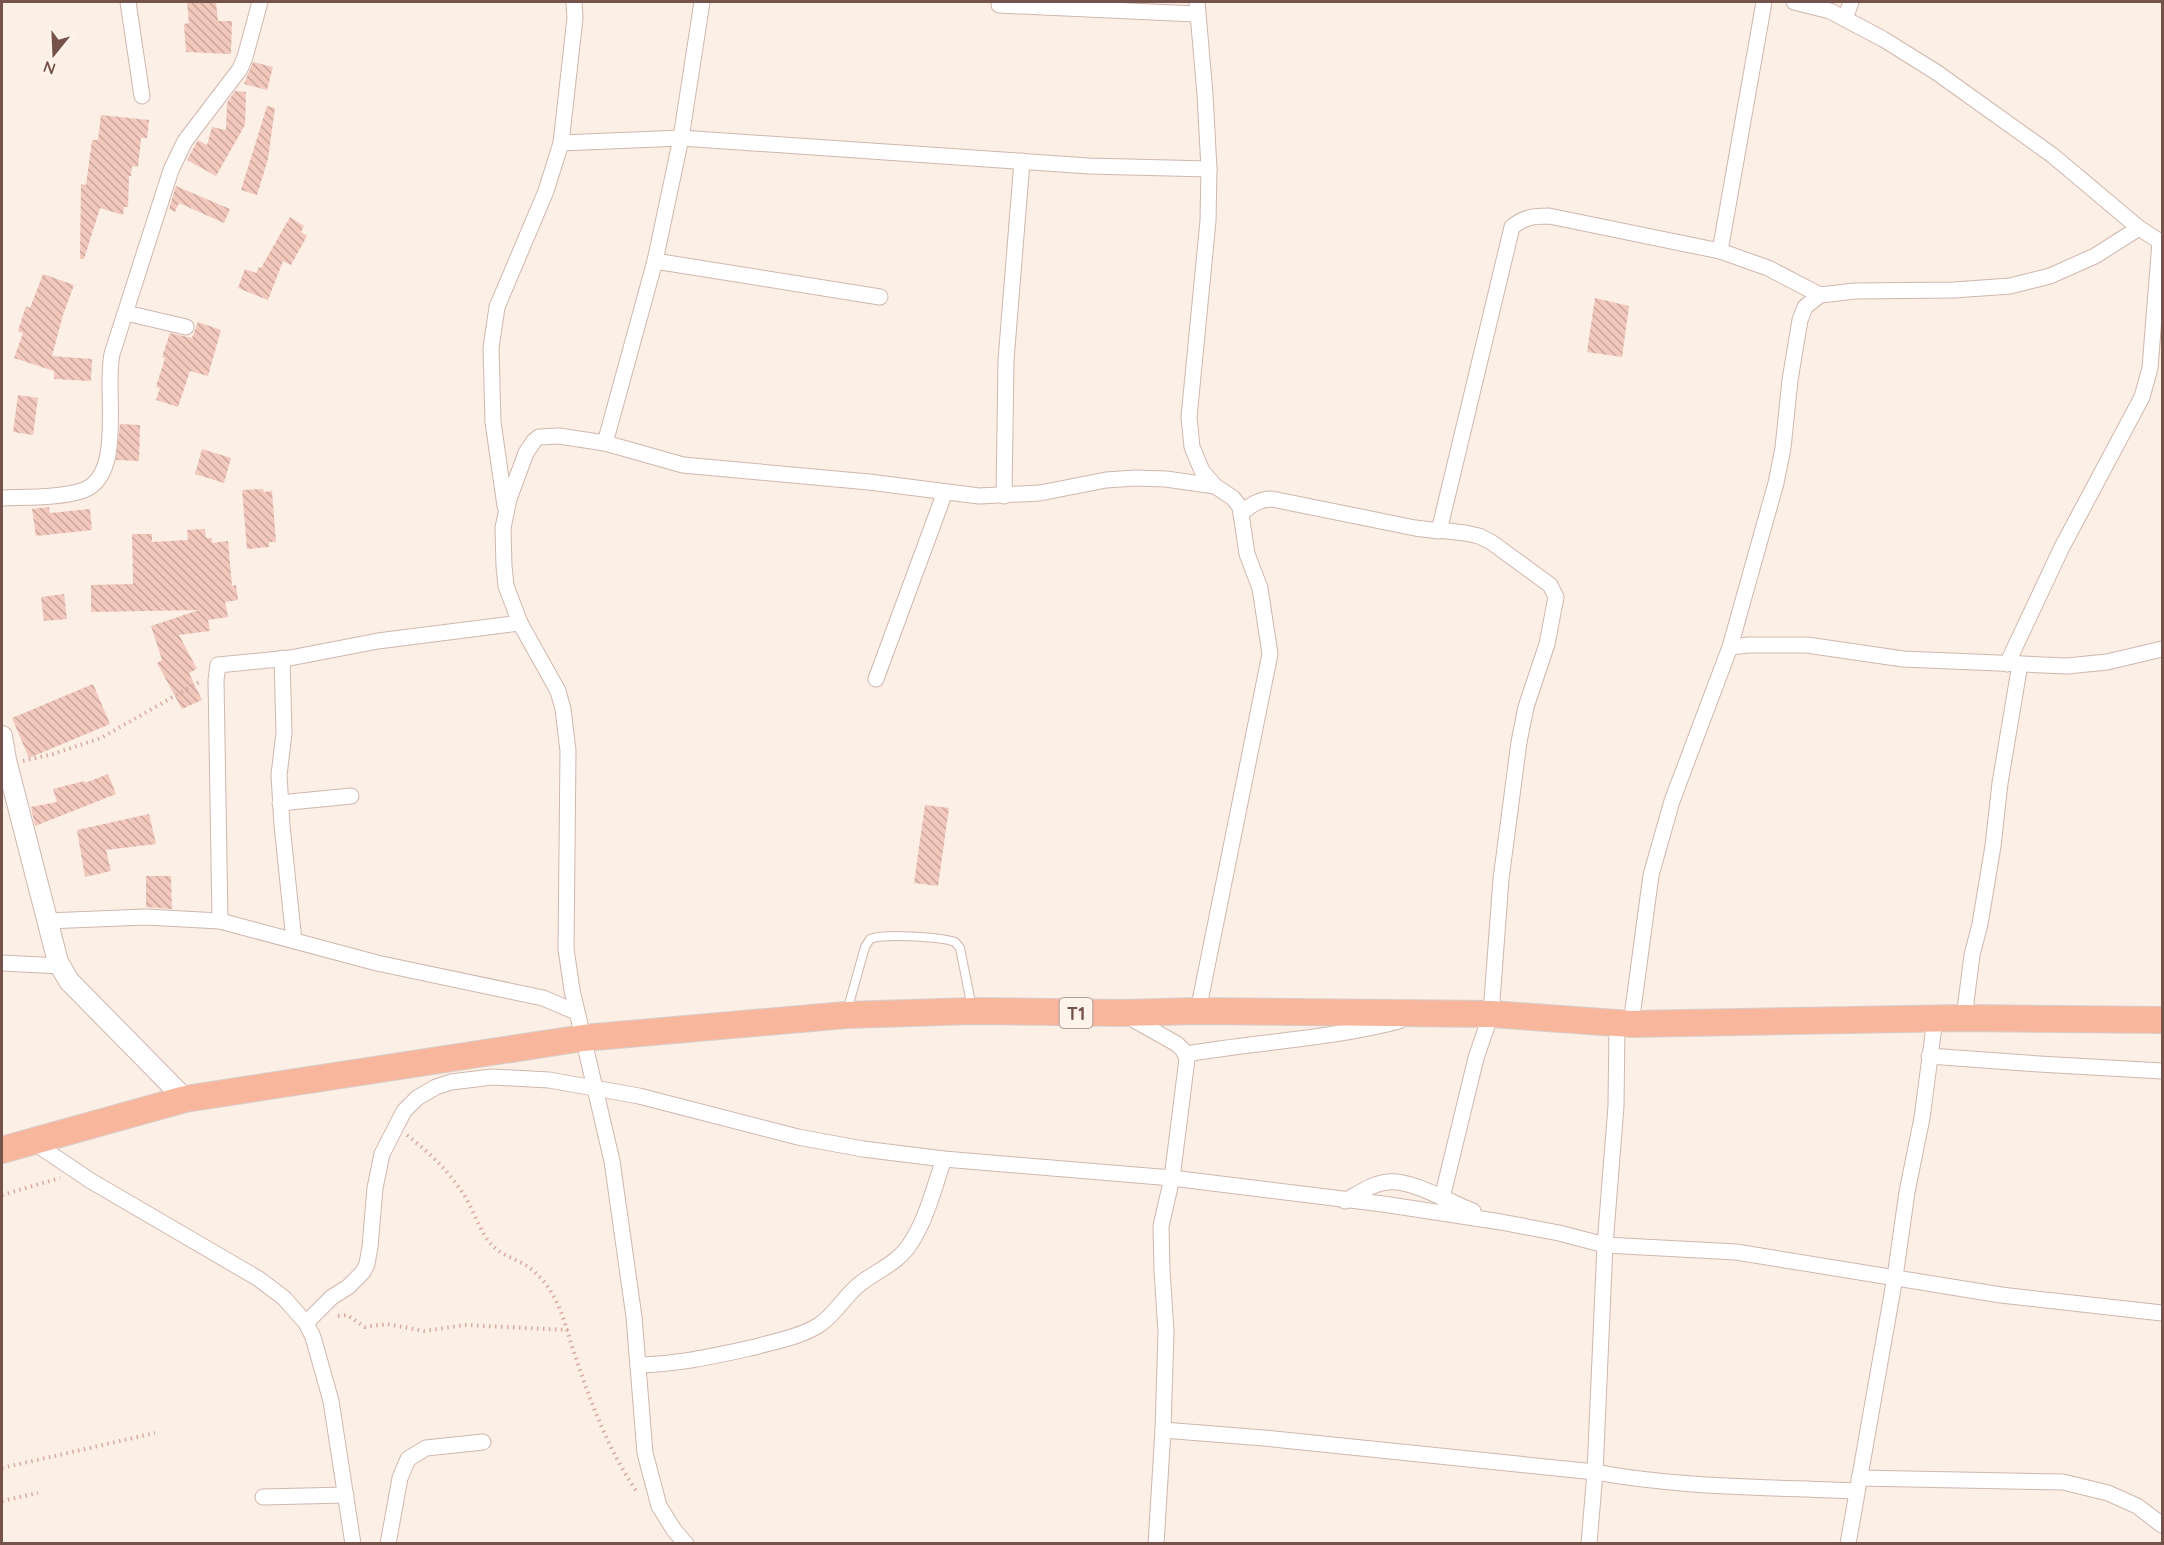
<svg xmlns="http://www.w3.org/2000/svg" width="2164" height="1545" viewBox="0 0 2164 1545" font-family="Quicksand,sans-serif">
<defs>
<pattern id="building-back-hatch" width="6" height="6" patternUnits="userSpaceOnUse" patternTransform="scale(1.5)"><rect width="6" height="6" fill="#f2c8bd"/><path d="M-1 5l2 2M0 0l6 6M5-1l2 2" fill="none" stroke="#c9a59c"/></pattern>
</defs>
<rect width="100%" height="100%" fill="#fcefe5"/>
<g fill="url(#building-back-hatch)">
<polygon points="187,2 216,2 218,21 232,21 231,54 186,52 184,24 189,23"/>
<polygon points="253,62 273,67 267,90 244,84"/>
<polygon points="235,91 246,92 245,125 216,176 187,160 198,140 207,145 212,127 226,130 227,103"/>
<polygon points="267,106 275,108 268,159 257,195 241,190"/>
<polygon points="101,115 149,120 147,138 141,138 138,167 132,166 131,176 129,176 128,207 124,207 123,215 100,208 84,259 80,259 81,184 86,185 92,140 98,140"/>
<polygon points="176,186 230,209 224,223 179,203 175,212 169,209"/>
<polygon points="290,217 304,226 301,232 307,236 291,265 283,261 268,300 238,288 245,269 256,273 259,267 261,268"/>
<polygon points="43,274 74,285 63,315 52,356 92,359 91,381 54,379 54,371 14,358 23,333 18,331 26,306 30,308"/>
<polygon points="1595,298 1629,306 1622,357 1587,352"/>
<polygon points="198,322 221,330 208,376 190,371 178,407 156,400 160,388 156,387 165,358 162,357 170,333 192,338"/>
<polygon points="18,395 38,398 33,435 13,432"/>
<polygon points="120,424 140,425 139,461 116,460"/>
<polygon points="202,449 231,458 224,483 195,474"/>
<polygon points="263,489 264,492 272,491 276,542 269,542 269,547 247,549 242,490"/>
<polygon points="49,507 50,513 90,509 92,530 36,536 32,509"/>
<polygon points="205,529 206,538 212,538 212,543 228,541 232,586 236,585 238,600 225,602 228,617 208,620 210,631 179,635 197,669 189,673 202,700 182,709 157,663 162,660 151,626 199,610 91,612 91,585 133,584 132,534 152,534 152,542 188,540 187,530"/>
<polygon points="64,594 67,619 44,621 41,597"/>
<polygon points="93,684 110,724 29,758 12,718"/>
<polygon points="108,774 116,794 35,826 31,807 57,802 53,789 84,781 85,783"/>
<polygon points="925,805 949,808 938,886 914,883"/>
<polygon points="149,814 156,844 106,850 111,871 85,877 77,830"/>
<polygon points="146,876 171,876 172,909 146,907"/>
</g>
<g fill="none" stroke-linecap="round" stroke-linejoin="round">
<defs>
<path id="service" d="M847,1011L865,947L870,939C883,933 941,937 955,942L960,948L972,1008"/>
<g id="minor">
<polyline points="128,2 142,96"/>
<polyline points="1197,2 1205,94 1209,169 1208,221 1189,417 1192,447 1202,471 1215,486 1233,498 1240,507 1247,554 1260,588 1270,654 1198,1011"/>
<polyline points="1794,2 1830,11 1883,39 1936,72 2052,155 2139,228 2162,243"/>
<polyline points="999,5 1196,14"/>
<polyline points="1845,19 1851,2"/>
<polyline points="561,143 681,138 1089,166 1209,169"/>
<polyline points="1720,251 1764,2"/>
<polyline points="655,261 880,297"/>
<polyline points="126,313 186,327"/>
<polyline points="605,443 655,261 681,138 702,2"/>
<polyline points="1004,496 1006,360 1022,161"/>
<path d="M2,498C24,497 63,498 84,490C125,474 104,391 112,354L171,170L185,141L240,69L245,57L260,2"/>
<polyline points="505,506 493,422 491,348 497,307 546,191 561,143 575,18 574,2"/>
<path d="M1241,513C1251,505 1259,499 1272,499L1415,528L1439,531L1512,227C1524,217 1534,216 1549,216L1720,251L1768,268L1820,295"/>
<polyline points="1439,530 1465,533 1479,536 1491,542 1550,585 1556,597 1547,644 1526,707 1519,742 1501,879 1491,1014 1476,1058 1442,1198"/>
<polyline points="1730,647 1749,645 1807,645 1903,659 2067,666 2107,662 2162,649"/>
<polyline points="282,658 284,733 279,775 282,825 294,941"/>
<polyline points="2007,664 2062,547 2142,397 2150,368 2160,242"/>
<polyline points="876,679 945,492"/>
<polyline points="280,803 351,796"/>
<polyline points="46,921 146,917 220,921 377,963 543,998 576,1012"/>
<polyline points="220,921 216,680 218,665 290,658 378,641 520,623"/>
<polyline points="2,963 61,966"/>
<polyline points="1127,1016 1177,1044 1183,1050 1187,1059 1172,1178 1161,1226 1162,1270 1166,1332 1163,1430 1156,1544"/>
<polyline points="1964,1018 1972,955 1980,924 1993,846 2000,783 2020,664"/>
<polyline points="1631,1024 1651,875 1672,801 1730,647 1776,483 1783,448 1790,380 1800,320 1805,307 1820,295 1855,291 1954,290 2010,286 2050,276 2095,256 2139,228"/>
<path d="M1186,1054C1256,1042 1330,1039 1399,1021"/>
<polyline points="1929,1056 2039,1064 2162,1071"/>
<polyline points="33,1142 91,1181 259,1279 284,1298 306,1323 313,1337 331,1401 353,1544"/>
<path d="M1345,1201C1358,1194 1373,1183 1388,1182C1411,1179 1451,1203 1473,1211"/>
<polyline points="306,1323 332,1297 348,1287 363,1272 367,1264 370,1247 375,1188 382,1154 404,1111 417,1098 436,1087 451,1082 492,1077 549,1080 639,1096 798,1137 863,1149 944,1159 1172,1178 1383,1204 1501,1222 1559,1233 1605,1245 1736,1252 2001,1295 2162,1313"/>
<path d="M638,1365C680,1364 714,1356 755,1347C776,1341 800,1337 819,1325C836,1314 845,1295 861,1283C878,1270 898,1263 910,1244C927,1219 934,1187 944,1159"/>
<path d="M1163,1430L1264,1438L1595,1472C1681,1488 1769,1487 1856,1491"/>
<polyline points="1859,1478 2063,1482 2108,1493 2137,1506 2162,1525"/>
<polyline points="263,1497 346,1495"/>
<polyline points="388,1544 400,1478 408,1459 426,1448 483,1442"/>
<polyline points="686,1544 674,1530 659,1506 645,1453 634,1317 612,1161 572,990 566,949 568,751 563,709 558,691 520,623 506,586 504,566 503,528 509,499 526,453 534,441 539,437 559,436 605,443 683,465 869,482 979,496 1040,493 1106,480 1135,478 1166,479 1215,486"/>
<polyline points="1589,1544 1595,1472 1605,1245 1616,1106 1617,1024"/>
<polyline points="1848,1544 1895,1277 1907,1192 1922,1118 1935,1019"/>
</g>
<polyline id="tertiary" points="2,736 6,760 58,962 69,981 185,1099"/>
<polyline id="trunk" points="2,1150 185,1099 583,1038 846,1015 973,1011 1122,1013 1198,1011 1491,1014 1631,1024 1964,1018 2162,1020"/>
</defs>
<use href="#service" stroke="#d0b7ae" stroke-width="10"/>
<use href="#minor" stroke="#d0b7ae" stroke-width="17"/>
<use href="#tertiary" stroke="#d0b7ae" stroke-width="22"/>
<use href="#trunk" stroke="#d8cfcc" stroke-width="28"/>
<g stroke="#d7aba0" stroke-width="4" stroke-dasharray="1.5 4.5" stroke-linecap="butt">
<polyline points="23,761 53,754 101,738 201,681"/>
<path d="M407,1135C433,1156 448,1170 466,1198C474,1212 481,1234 492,1245C501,1255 516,1259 527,1266C541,1276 551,1289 558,1305C566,1323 570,1342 577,1361C592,1407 610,1452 637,1492"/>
<polyline points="2,1195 60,1178"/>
<polyline points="338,1316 347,1315 365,1327 387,1324 424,1331 465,1325 568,1330"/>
<polyline points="2,1468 155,1433"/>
<polyline points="2,1501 38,1493"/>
</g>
<use href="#service" stroke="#fff" stroke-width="8"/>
<use href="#minor" stroke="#fff" stroke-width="15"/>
<use href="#tertiary" stroke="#fff" stroke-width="20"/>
<use href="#trunk" stroke="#f8b69d" stroke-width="26"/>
</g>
<g text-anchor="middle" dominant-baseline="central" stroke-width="6" stroke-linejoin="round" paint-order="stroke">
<rect fill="#fff4eb" stroke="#9e837a" stroke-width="1.5" x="1059.5" y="998" width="33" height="30" rx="4.5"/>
<g font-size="18" font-weight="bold" fill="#75524a">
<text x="1076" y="1013">T1</text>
</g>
</g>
<rect width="2164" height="1545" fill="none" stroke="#75524a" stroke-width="6"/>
<g transform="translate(54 54) rotate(198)" stroke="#fff4eb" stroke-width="4.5" paint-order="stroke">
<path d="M0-4.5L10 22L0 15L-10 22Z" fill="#75524a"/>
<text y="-9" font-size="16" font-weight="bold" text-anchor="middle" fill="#75524a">N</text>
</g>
</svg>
